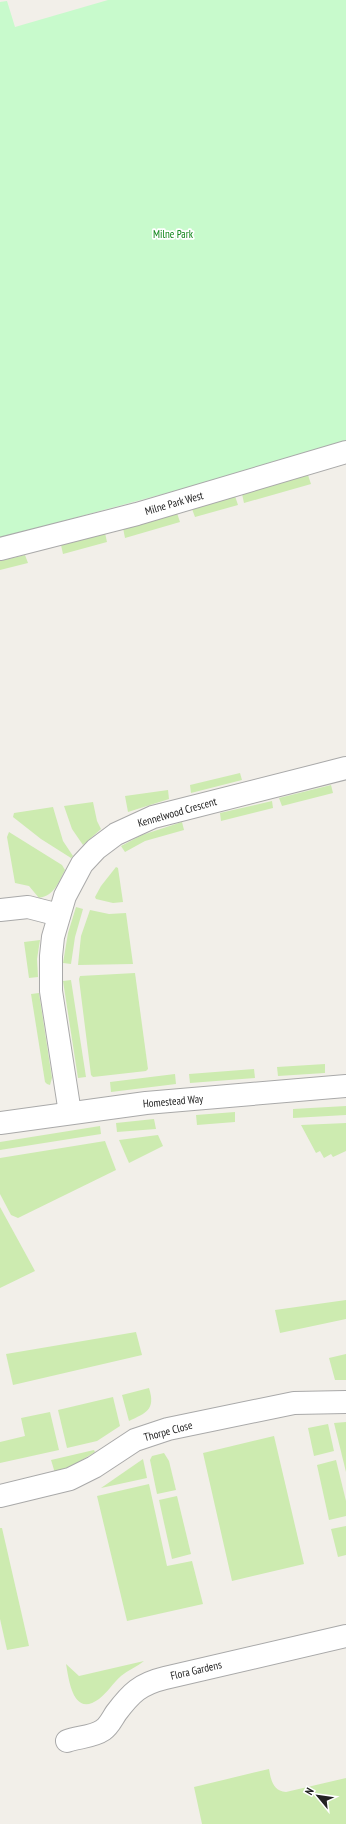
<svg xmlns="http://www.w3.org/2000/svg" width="346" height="1824" viewBox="0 0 346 1824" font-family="'PT Sans Narrow',sans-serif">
<rect width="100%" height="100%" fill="#f2efe9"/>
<g fill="#cdebb0">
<polygon points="308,475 311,484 244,503 242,494"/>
<polygon points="235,496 238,505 195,517 192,509"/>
<polygon points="177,513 180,522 125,538 123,528"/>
<polygon points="105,533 107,542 63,554 61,545"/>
<polygon points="25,555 28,563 0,570 0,561"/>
<polygon points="240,773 242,780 191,793 190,785"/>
<polygon points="331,785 333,793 282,806 279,798"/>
<polygon points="168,790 169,799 128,812 125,796"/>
<polygon points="272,801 273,808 221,821 220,813"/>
<polygon points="93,802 97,821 101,829 83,845 72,829 64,806"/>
<polygon points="53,807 63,841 73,856 71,858 41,839 13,817 14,813"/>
<polygon points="182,822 184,830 145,841 125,852 121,846 142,835"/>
<path d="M9,832L62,865L65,870C58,883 55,895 39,898L29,886L15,883L7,837Z"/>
<polygon points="116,867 118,868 123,902 113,903 96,899 95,897 101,886"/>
<polygon points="76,907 83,909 75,937 71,964 63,963 68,933"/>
<polygon points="90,910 109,914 126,913 133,964 78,965 81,936"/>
<polygon points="40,940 37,959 38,977 29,978 24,942"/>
<polygon points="135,973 148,1069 146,1071 93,1077 91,1075 79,979 80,976"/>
<polygon points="71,980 86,1077 78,1078 63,981"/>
<polygon points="39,993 52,1078 50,1085 47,1084 45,1082 31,994"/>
<polygon points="325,1064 325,1073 278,1076 277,1067"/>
<polygon points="254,1069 255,1078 190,1083 189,1074"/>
<polygon points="175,1074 176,1084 111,1092 110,1082"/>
<polygon points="346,1106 346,1115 293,1118 293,1109"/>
<polygon points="235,1112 235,1122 197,1125 196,1115"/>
<polygon points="154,1119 156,1129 117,1132 116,1123"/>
<polygon points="346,1123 346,1151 333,1157 331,1154 324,1158 320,1151 316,1153 301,1125"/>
<polygon points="100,1126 101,1134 0,1150 0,1142"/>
<polygon points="158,1135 163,1146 129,1163 119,1140"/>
<polygon points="105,1141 116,1170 18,1218 11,1215 0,1194 0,1158"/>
<polygon points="0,1207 35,1271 0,1288"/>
<polygon points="346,1300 346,1319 280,1333 275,1310"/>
<polygon points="136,1332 142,1355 13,1385 6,1354"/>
<polygon points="346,1354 346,1380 335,1380 329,1358"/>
<path d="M149,1388C156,1410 146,1413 129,1421L122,1395Z"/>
<polygon points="113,1397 120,1426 97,1441 67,1448 58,1410"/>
<polygon points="50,1412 59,1450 0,1463 0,1442 25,1436 21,1418"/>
<polygon points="346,1422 346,1472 334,1423"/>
<polygon points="328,1424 334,1451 314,1456 308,1428"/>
<polygon points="274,1436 304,1564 232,1581 203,1453"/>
<polygon points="94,1450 95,1452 72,1466 55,1473 51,1460"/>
<polygon points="164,1453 169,1461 176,1490 157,1494 150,1460 152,1456"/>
<polygon points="143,1459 147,1478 101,1488"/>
<polygon points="336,1460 346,1501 346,1516 329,1520 317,1465"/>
<polygon points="149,1484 167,1566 192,1561 203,1604 127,1621 97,1496"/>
<polygon points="177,1496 191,1554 172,1559 159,1500"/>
<polygon points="346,1526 346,1555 338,1557 331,1529"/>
<polygon points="0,1528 2,1528 29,1646 7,1650 0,1619"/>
<path d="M144,1661C137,1667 128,1670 121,1676C113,1683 107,1693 99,1699C73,1718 69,1680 66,1664L79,1676Z"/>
<path d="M269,1769C271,1780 273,1791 286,1792L346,1778V1824H202L194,1787Z"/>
</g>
<polygon fill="#c8facc" points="108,0 346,0 346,441 200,484 0,538 0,2 7,1 15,27"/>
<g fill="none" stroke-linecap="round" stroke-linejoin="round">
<defs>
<g id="minor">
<polyline points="0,549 137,514 346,452"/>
<polyline points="0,910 28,907 59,915"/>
<polyline points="70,1113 51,991 51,956 53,937 65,896 82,864 96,849 116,834 153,817 346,768"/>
<polyline points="0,1123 146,1103 346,1086"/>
<polyline points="0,1496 70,1479 94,1467 135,1440 168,1429 294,1403 346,1402"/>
<path d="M67,1741C78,1737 93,1737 103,1730C109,1726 112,1719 116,1713C131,1693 140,1684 165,1678L346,1636"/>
</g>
</defs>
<use href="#minor" stroke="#a9a9a9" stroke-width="24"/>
<use href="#minor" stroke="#fff" stroke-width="22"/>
</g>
<g text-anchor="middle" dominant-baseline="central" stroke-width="3.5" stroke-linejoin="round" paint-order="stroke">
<g font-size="11" fill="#0c8416" stroke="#fff">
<text x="173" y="234">Milne Park</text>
</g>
<g font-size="11" fill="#222" stroke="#fff">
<text transform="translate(174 503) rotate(-16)">Milne Park West</text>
<text transform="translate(177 812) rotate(-16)">Kennelwood Crescent</text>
<text transform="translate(173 1101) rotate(-5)">Homestead Way</text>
<text transform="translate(168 1431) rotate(-15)">Thorpe Close</text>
<text transform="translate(196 1670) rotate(-13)">Flora Gardens</text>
</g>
</g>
<g transform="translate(318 1796) rotate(299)" stroke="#ffffff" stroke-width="3" paint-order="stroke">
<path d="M0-3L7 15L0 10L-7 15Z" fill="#222222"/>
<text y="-6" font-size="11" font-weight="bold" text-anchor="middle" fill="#222222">N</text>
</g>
</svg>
